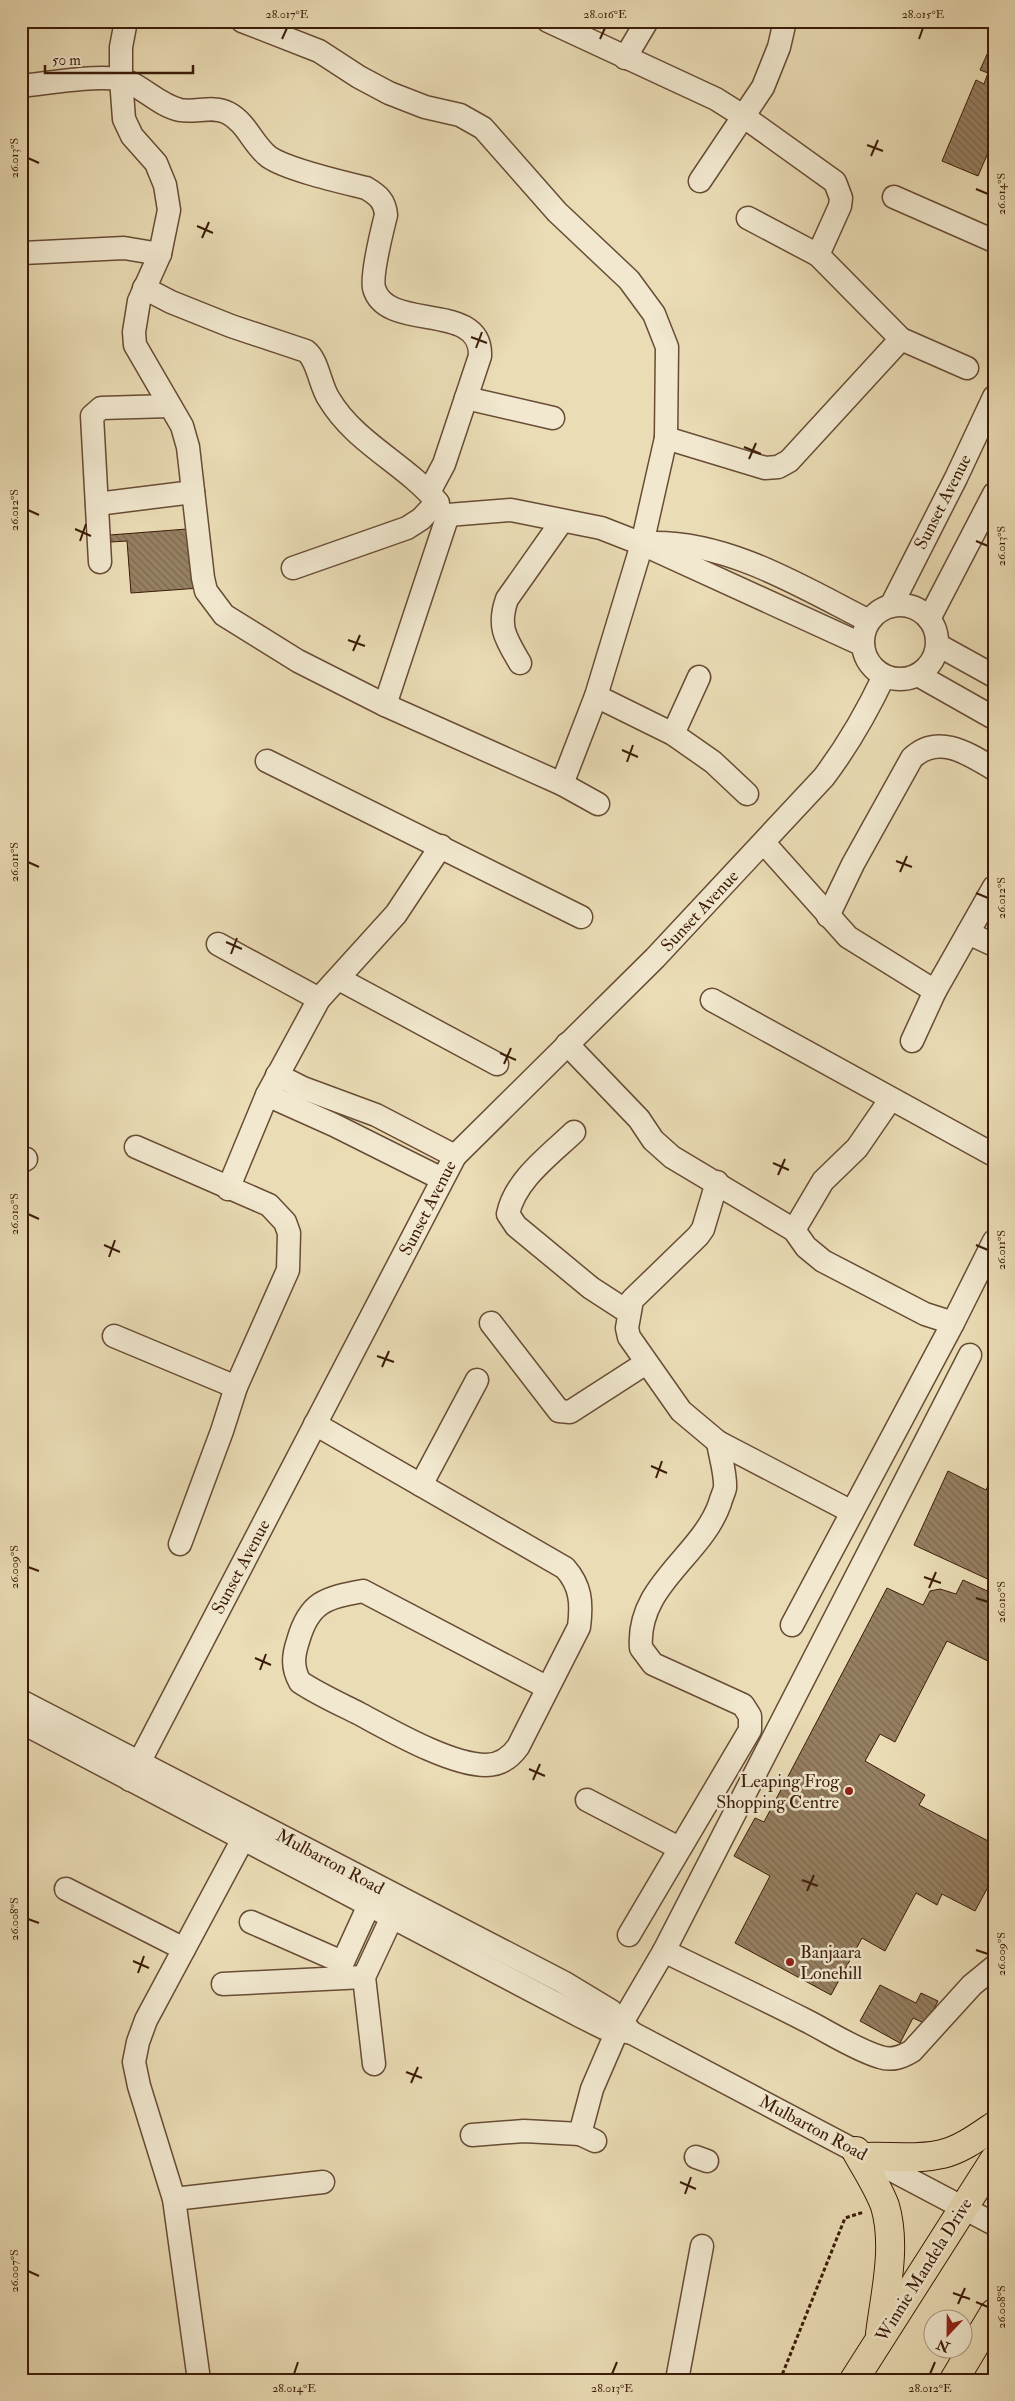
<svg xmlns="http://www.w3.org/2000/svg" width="1015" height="2401" viewBox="0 0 1015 2401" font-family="'IM FELL Double Pica',serif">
<defs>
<pattern id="building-back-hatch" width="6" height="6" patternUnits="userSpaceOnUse" patternTransform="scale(1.25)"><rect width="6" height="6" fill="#968062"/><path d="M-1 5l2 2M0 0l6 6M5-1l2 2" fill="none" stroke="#7c684f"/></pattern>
</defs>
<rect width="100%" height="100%" fill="#eadcb5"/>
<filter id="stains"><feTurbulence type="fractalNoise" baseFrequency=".004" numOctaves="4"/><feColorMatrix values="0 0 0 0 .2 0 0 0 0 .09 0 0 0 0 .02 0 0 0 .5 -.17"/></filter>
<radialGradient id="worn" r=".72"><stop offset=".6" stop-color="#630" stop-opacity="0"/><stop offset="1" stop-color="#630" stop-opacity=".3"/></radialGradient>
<g fill="url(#building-back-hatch)" stroke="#3c1c09">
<polygon points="994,39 994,158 987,155 978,176 942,161 976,80 984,84 988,73 980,70"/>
<polygon points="187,529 189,557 197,556 200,588 131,593 127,541 111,542 110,535"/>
<polygon points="948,1471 986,1490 994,1473 994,1582 914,1545"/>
<polygon points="963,1580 994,1594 994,1664 947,1641 895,1742 880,1734 865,1761 925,1795 919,1805 994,1844 994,1876 975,1911 942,1894 937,1905 916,1893 885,1951 862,1938 831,1995 735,1943 770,1876 734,1856 755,1818 764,1822 887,1588 923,1605 930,1591 940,1589 956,1594"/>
<polygon points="880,1985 916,2003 921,1993 938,2001 926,2024 913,2018 900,2043 860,2021"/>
</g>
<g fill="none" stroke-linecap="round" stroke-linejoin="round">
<defs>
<g id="minor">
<polyline points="126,21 121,47 121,79 124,119 132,136 156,163 165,185 169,210 160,254 139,301 134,332 135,345 182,426 188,447 203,578 206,591 224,615 298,661 385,705 562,784 598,804"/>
<polyline points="242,21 319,51 359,77 389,93 425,107 460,115 483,128 557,212 629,280 654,314 667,347 666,438 642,544 596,696 562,784"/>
<polyline points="548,21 716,99 743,116 835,182 841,198 840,206 818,255"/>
<polyline points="625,58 647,21"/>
<path d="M21,86C50,83 92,75 119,79C140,83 157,105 180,110C196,113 213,105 228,113C247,123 253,145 269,157C288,170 342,182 366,188C378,195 385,201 386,215C382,231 371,274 374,288C386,333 482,300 480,356L444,464L429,492"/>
<polyline points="700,181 763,87 779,47 785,21"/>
<polyline points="894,197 994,241"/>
<polyline points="748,218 818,255 901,339 967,368"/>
<polyline points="23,253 124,248 160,254"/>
<path d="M144,288L171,302L231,326L306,351C318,360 320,386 329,399C355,443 406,464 438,503"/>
<polyline points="466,398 553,418"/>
<polyline points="666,438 765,468 778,467 789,461 901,339"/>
<polyline points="97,504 193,492"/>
<polyline points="448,515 511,510 601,528 642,544 863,645"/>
<path d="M653,543C730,542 802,587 869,621"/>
<polyline points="100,562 92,416 101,408 170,406"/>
<polyline points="293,568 407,528 421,519 437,502"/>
<circle cx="900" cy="642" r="37"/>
<polyline points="891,606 956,478 994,397"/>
<polyline points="929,619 994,494"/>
<polyline points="938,645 994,676"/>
<path d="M520,663C506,639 497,627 507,599L562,521"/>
<polyline points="918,675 994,718"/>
<polyline points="596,696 673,734 713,762 747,794"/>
<polyline points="385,705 448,515"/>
<polyline points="673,734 699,677"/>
<polyline points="267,761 581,917"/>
<polyline points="764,843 848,937 935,991"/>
<path d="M828,916L853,864L912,758C938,733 969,754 994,769"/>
<polyline points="968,933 994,945"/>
<polyline points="218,944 319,999"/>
<polyline points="339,979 497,1064"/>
<polyline points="712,1000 994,1155"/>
<polyline points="912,1041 935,991 994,887"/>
<polyline points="567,1044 639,1119 653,1140 672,1157 794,1230 806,1247 823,1261 925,1314 953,1323"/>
<polyline points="277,1075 303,1088 376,1115 455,1156"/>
<polyline points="267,1095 334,1125 442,1179"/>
<path d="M574,1132C550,1155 515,1180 508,1214L516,1226L591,1288L628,1312"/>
<polyline points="136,1147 269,1205 285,1222 289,1233 288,1270 236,1387 222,1431 180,1544"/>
<polyline points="21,1162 26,1159"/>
<polyline points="717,1182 703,1229 698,1236 632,1300 627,1328 629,1337 681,1411 718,1442 852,1512"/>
<polyline points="228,1189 267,1095 319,999 396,914 441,846"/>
<polyline points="794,1230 823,1181 857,1148 890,1100"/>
<polyline points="491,1323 559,1411 570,1412 646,1363"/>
<polyline points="114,1336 236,1387"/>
<path d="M315,1424L565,1568C581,1586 582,1603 579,1627L518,1747C510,1758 500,1765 486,1765C450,1765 390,1730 358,1713C338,1703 318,1694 300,1682C292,1668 293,1656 298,1641C309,1602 325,1598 363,1591L548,1688"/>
<polyline points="421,1485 477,1380"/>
<polyline points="792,1625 953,1323 994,1241"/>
<polyline points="21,1701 563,1982 611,2011 632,2033 994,2224"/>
<polyline points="21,1722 580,2016 604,2028 632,2033"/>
<path d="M130,1780L455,1156L655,958L824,777C848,745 867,712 884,676"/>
<polyline points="587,1800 679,1848"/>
<polyline points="66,1889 184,1949"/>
<polyline points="251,1922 342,1962"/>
<path d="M629,1935L750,1730V1716L743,1705L653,1664L641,1648C636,1585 702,1556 720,1503C721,1498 724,1493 725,1488C726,1474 720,1456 718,1442"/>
<path d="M664,1951C711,1974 758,1996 805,2020C829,2032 854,2049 880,2057C892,2061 902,2057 912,2051L972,1985L994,1967"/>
<polyline points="337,1975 369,1905"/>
<polyline points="223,1984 364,1977"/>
<polyline points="374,2064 364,1977 392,1917"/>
<polyline points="472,2135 524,2131 580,2134"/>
<polyline points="595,2141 580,2134 592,2089 617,2031 664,1951 970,1355"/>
<polyline points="696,2157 707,2161"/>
<polyline points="174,2199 323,2182"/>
<polyline points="199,2380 174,2199 139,2086 134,2062 138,2042 146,2020 243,1839"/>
<polyline points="677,2380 702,2246"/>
</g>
<g id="major">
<path d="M856,2151C866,2169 878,2187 885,2206C897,2247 885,2293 880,2334"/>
<path d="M866,2157C891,2156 918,2160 942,2154C960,2150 978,2137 994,2126"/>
<polyline points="854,2380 994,2160"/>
<polyline points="954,2380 994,2313"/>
</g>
</defs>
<use href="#minor" stroke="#684c34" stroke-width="25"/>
<use href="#major" stroke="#3c1c09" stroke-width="30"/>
<polyline stroke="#3c1c09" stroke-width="3" stroke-dasharray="4 2.5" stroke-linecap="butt" points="780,2380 845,2218 864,2212"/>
<use href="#minor" stroke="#f1e8cf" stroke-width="22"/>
<use href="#major" stroke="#eadcb5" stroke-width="28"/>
</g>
<path fill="none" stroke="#3c1c09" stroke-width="2" d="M282,39L287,28M600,39L605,28M919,39L923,28M867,145L883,151M871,156L878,140M28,158L39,163M976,189L988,194M197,226L213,233M202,238L209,222M471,337L487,343M476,348L482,332M744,447L761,454M749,459L756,443M28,510L39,515M75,529L91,536M80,541L86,524M976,541L988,546M348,640L365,646M353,651L360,635M622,750L638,757M627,762L633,745M896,861L912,867M28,862L39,867M900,872L907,856M976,893L988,898M226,942L242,949M231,954L237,938M500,1053L516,1060M504,1064L511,1048M773,1163L789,1170M778,1175L785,1159M28,1214L39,1219M104,1245L120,1252M976,1245L988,1250M109,1257L115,1240M377,1356L394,1362M382,1367L389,1351M651,1466L667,1473M656,1478L662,1461M28,1567L39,1571M924,1577L941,1583M929,1588L936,1572M976,1598L988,1602M255,1658L271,1665M260,1670L266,1654M529,1769L545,1776M533,1780L540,1764M802,1880L818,1886M807,1891L814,1875M28,1919L39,1923M976,1950L988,1954M133,1961L149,1968M138,1973L144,1956M406,2072L422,2078M411,2083L418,2067M680,2182L696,2189M685,2194L691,2177M28,2271L39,2276M953,2293L970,2299M976,2302L988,2307M958,2304L965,2288M294,2374L298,2362M612,2374L617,2362M930,2374L935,2362"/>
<g fill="#8f2418" stroke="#f1e8cf" stroke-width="2">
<circle cx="849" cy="1791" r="5"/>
<circle cx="790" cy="1962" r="5"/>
</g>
<g text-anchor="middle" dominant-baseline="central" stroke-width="5" stroke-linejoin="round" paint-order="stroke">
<g font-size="18" fill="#3c1c09" stroke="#f1e8cf">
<text transform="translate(943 502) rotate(-63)">Sunset Avenue</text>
<text transform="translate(700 911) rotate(-47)">Sunset Avenue</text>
<text transform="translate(428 1208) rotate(-63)">Sunset Avenue</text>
<text transform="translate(241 1567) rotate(-62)">Sunset Avenue</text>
<text transform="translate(330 1862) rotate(28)">Mulbarton Road</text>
<text transform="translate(813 2128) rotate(28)">Mulbarton Road</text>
<text transform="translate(924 2270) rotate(-58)">Winnie Mandela Drive</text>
</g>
<g font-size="18" fill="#3c1c09" stroke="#f1e8cf" text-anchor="end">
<text x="839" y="1781">Leaping Frog<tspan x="839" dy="21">Shopping Centre</tspan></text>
<text x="800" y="1952" text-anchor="start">Banjaara<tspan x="800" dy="21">Lonehill</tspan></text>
</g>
</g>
<rect width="1015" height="2401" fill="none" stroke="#eadcb5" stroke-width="55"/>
<g transform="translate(948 2334) rotate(202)"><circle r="24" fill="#f1e8cf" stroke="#a99680"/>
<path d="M0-4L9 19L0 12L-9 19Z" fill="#8f2418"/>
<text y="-8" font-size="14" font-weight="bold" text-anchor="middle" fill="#3c1c09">N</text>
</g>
<path d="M45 65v8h148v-8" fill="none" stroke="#3c1c09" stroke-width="2.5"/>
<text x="52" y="65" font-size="15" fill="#3c1c09" stroke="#f1e8cf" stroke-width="4" paint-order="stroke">50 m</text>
<rect x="28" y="28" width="960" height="2346" fill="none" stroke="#3c1c09" stroke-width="2"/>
<g font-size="12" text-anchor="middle" fill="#3c1c09">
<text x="287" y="18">28.017°E</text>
<text x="605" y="18">28.016°E</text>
<text x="923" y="18">28.015°E</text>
<text transform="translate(14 158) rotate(-90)" y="4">26.013°S</text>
<text transform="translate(1001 194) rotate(-90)" y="4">26.014°S</text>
<text transform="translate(14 510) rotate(-90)" y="4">26.012°S</text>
<text transform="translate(1001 546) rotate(-90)" y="4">26.013°S</text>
<text transform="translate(14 862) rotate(-90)" y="4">26.011°S</text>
<text transform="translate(1001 898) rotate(-90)" y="4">26.012°S</text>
<text transform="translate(14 1214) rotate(-90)" y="4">26.010°S</text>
<text transform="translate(1001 1250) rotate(-90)" y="4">26.011°S</text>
<text transform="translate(14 1567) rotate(-90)" y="4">26.009°S</text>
<text transform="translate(1001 1602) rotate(-90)" y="4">26.010°S</text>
<text transform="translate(14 1919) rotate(-90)" y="4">26.008°S</text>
<text transform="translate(1001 1954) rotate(-90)" y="4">26.009°S</text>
<text transform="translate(14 2271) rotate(-90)" y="4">26.007°S</text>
<text transform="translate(1001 2307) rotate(-90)" y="4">26.008°S</text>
<text x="294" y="2392">28.014°E</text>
<text x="612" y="2392">28.013°E</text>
<text x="930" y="2392">28.012°E</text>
</g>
<rect width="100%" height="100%" filter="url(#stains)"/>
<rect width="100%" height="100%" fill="url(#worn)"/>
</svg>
